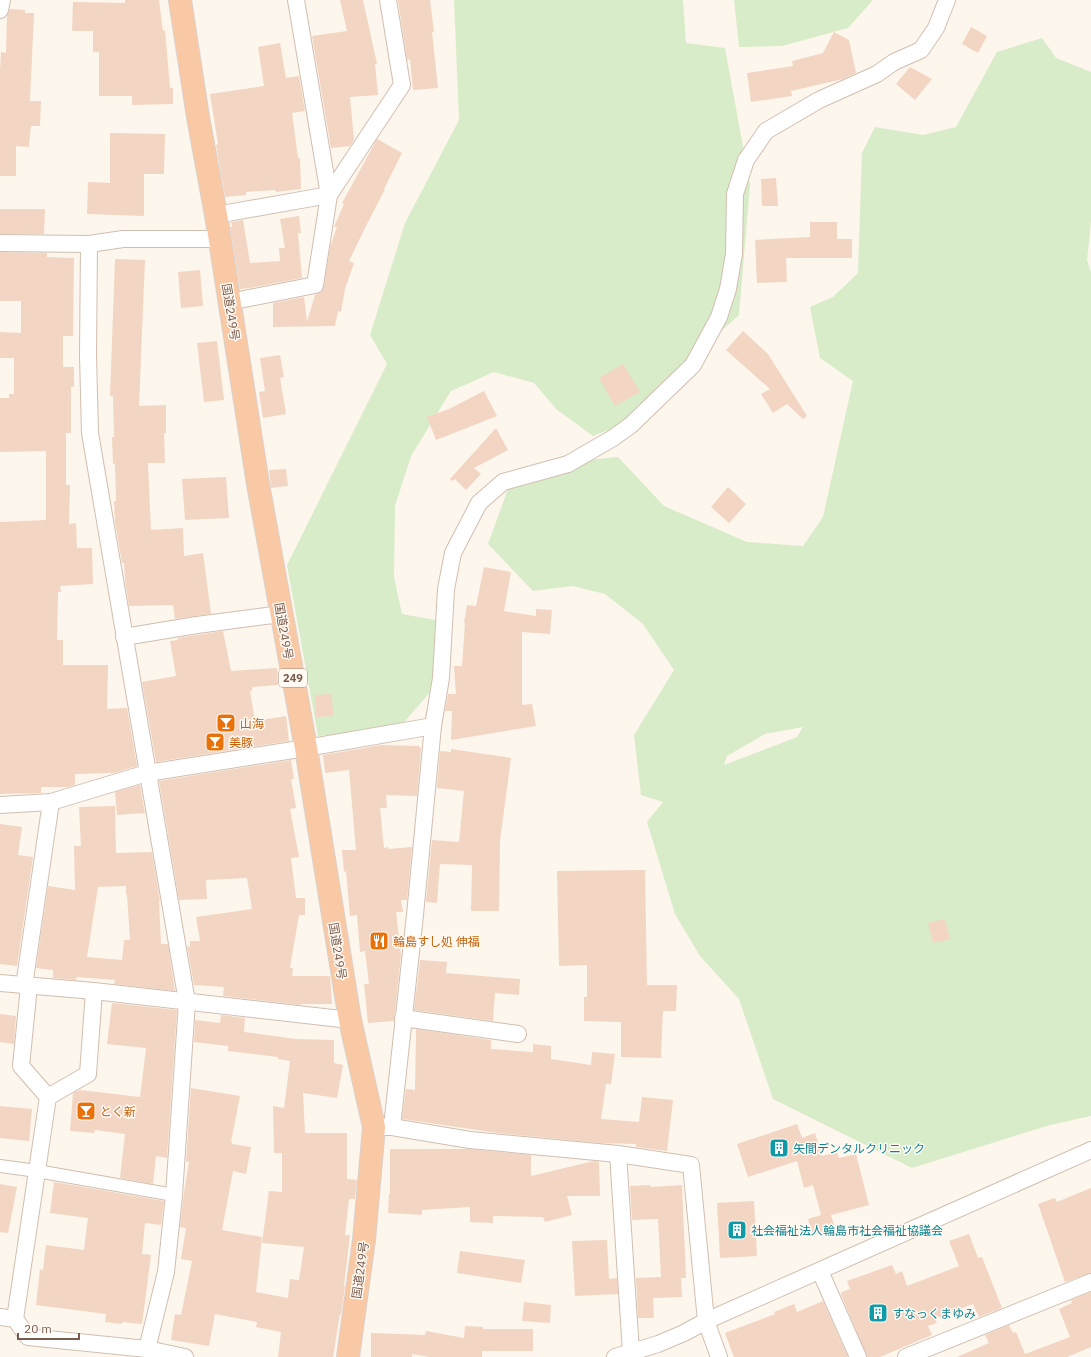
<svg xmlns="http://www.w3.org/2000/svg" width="1091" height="1357" viewBox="0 0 1091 1357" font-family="'IBM Plex Sans','Noto Sans JP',sans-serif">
<rect width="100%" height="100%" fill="#fdf6ec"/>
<g fill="#d8ecc9" fill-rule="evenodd">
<polygon points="454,0 683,0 686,43 725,48 750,185 739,315 661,385 621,425 593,436 556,409 534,383 494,372 451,391 411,456 395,506 394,577 402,614 446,622 431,691 400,727 318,736 287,565 387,364 370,335 405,223 459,120"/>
<polygon points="734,0 873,0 848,28 782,46 739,47"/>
<path d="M1042,38L1056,58L1091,72V221L1087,260L1091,272V1116L1050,1125L912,1168L773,1099L739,999L700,956L675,914L647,822L663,802L641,795L634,735L674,670L643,624L605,594L573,586L533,591L488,544L512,478L533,465L618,457L664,506L747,542L803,546L823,517L853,381L820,358L810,307L833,297L858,273L862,153L875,127L923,135L956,127L997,52ZM803,727L797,737L724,765L727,756L765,734Z"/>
</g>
<g fill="#f3d5c3" fill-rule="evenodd">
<polygon points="125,0 159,0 163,31 165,30 170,88 173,88 173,104 132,105 132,96 99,96 99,52 93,52 93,31 72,31 73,2 125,3"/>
<polygon points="340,0 363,0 377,64 375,64 378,95 350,97 354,140 350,146 331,148 312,36 347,31"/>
<polygon points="398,0 430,0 434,32 432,32 438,88 413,90 410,59 407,60"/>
<polygon points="10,9 25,10 25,13 34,13 30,101 41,101 40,126 31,126 29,147 16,146 16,176 0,176 0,71 1,52 6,53 7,16"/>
<polygon points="971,27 987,36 978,53 962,44"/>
<polygon points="834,32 849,40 856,73 843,79 791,91 792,96 751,102 747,73 793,66 792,61 823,53"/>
<polygon points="280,43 286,78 299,76 305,111 292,113 298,158 300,158 301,189 276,192 275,190 246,192 246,195 225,197 216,145 218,144 210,94 264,86 258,47"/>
<polygon points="910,67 932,79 915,100 896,84"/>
<polygon points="110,133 165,134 164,174 144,174 144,216 87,214 88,182 110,183"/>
<polygon points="377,139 402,153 384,189 385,189 366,226 349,261 354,263 345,289 341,312 338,311 335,326 273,327 273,303 304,297 307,322 315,295 321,292 324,286 330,247 337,227 334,227 344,204 342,203"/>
<polygon points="776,178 778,206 762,206 761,179"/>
<polygon points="0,209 45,209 44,234 0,234"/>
<polygon points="299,216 301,233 298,233 302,278 250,288 240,289 230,227 232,227 231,222 243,220 250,263 280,261 279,248 285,248 280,219"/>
<polygon points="810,222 837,222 837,239 852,239 852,258 786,258 787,282 757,283 755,240 810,237"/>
<polygon points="0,252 47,253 47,257 74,258 73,336 63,336 63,367 74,367 74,387 71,387 71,433 66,433 66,485 70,485 69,524 76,523 77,548 92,548 93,584 60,586 61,592 58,592 57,640 63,640 63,665 108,665 107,709 127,708 137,766 114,773 75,774 75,785 68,787 41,787 41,793 0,794 0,522 46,520 46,451 0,452 0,398 9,398 9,394 14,394 14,358 0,358 0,332 21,333 21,301 0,301"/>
<polygon points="115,259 145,260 139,406 166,405 166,433 164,433 165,463 148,463 151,530 183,528 184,556 203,553 211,614 175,619 173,605 129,606 125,580 124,563 122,563 115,522 114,501 116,501 115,464 113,464 112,437 114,437 113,396 110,396"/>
<polygon points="200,270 203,306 181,308 178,272"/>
<polygon points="743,331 768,354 807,416 803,419 787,404 773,413 761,394 770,389 726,350"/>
<polygon points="217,341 224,400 204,402 197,343"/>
<polygon points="280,355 284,377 280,378 286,414 263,418 259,392 265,391 260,358"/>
<polygon points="623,364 640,392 615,406 599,378"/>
<polygon points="484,391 497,416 436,440 427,417 449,409"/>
<polygon points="496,428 508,450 474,468 481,474 466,490 455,479 452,481 450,479"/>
<polygon points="286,469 288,486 271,488 269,470"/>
<polygon points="226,477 229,518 185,520 182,479"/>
<polygon points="728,487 746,504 729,523 711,507"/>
<polygon points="484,567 511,572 504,611 536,616 536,609 552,610 550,634 522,632 522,705 532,704 536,726 451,740 452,711 445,711 448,694 456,694 454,666 462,666 465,623 464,623 467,605 476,606"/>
<polygon points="223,631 231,671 277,668 278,685 252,687 252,691 250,691 255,721 286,716 289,741 156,762 142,682 176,676 170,641 178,640 177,638"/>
<polygon points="332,694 333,716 316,717 315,695"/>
<polygon points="381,745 419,746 419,747 421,748 417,796 386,795 387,808 380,808 384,848 388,847 388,849 412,847 407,900 401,900 403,912 396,912 401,955 394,1021 368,1023 364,984 369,984 365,951 360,952 357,915 350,916 346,871 344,872 342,850 356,850 349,770 325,773 323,755"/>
<polygon points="451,749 511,758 500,841 499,911 471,911 472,865 440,864 437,903 426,902 432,840 459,842 464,791 437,788 440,751 451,752"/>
<polygon points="291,760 294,779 291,779 296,808 290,809 299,857 291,858 296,898 305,898 305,915 299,915 290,968 293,968 292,976 330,976 332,1004 301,1004 300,1005 223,996 224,987 194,985 187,946 190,947 190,941 200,941 196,917 252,909 247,878 206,880 207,899 179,900 159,781"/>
<polygon points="140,785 145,813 117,815 115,792"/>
<path d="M115,806L116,853L152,852L160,901H159L161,944H168L175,991L114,984L115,980L77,977L76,980L53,978V970L36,968L48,886L75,890L74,846H81L79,807ZM126,886V895H127L130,940H124L122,960L87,957L98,887Z"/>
<polygon points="0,824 22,827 18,855 33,857 17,966 0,964"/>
<polygon points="645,870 647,985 677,985 676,1011 663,1011 661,1058 621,1057 621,1022 584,1021 584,997 587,997 587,965 559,966 557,871"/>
<polygon points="945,919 950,939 933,943 928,923"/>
<polygon points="420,960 447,962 446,973 520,979 519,995 495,993 493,1021 414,1010"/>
<polygon points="112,1003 177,1010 167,1158 156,1156 153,1184 120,1178 125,1134 95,1130 94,1133 70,1131 73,1093 80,1090 140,1097 146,1048 107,1044"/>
<polygon points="0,1014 16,1016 14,1044 0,1042"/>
<polygon points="221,1015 245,1018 244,1032 296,1039 334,1040 334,1063 343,1065 337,1098 303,1093 305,1133 347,1133 347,1179 357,1180 355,1199 349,1199 345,1235 350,1235 344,1286 345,1286 341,1315 340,1314 333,1357 278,1357 281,1332 256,1327 257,1322 215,1314 209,1346 171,1340 175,1314 181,1315 192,1261 181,1259 186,1228 180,1227 184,1192 189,1162 186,1161 191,1088 240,1096 231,1142 232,1142 232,1144 251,1147 246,1174 233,1171 222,1230 262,1237 256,1292 288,1298 290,1279 299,1280 304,1247 262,1243 269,1191 282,1192 282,1153 274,1153 273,1106 284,1108 290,1061 278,1059 278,1057 228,1051 228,1046 194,1042 195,1020 220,1023"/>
<polygon points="416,1029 491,1040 491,1049 533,1052 533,1044 551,1046 551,1059 591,1065 592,1052 615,1054 611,1084 606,1084 601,1119 639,1122 642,1097 673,1100 667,1151 636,1147 636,1144 599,1143 498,1133 402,1119 406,1089 415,1090"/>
<polygon points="0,1106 32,1109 29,1141 0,1138"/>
<polygon points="797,1124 802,1138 815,1133 822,1156 837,1152 839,1158 856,1154 869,1205 831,1215 835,1228 813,1235 808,1219 821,1215 813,1185 804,1188 797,1161 748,1177 737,1144"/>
<polygon points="390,1149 469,1149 531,1155 531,1176 594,1161 599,1162 600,1196 567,1196 572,1215 545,1222 543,1217 493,1216 493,1223 470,1222 470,1207 422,1210 422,1215 388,1213 389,1194 390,1194"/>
<polygon points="54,1182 164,1201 161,1225 145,1223 142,1254 151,1255 142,1324 122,1322 122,1324 105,1322 106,1314 36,1305 40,1269 43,1270 46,1245 84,1250 88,1218 50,1213"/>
<polygon points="0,1184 17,1187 8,1233 0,1232"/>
<polygon points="650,1185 651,1187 682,1185 686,1278 681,1278 682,1297 653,1298 654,1318 638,1318 636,1278 661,1277 658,1219 632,1220 630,1186"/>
<polygon points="1091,1188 1091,1273 1065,1282 1038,1204 1055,1198 1057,1202"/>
<polygon points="754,1201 757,1256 720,1258 717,1203"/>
<polygon points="969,1234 978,1258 982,1257 1002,1308 979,1317 973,1304 935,1319 937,1323 928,1326 932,1335 880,1357 867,1357 841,1294 842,1292 850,1289 847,1281 892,1265 896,1274 902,1271 907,1286 959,1266 949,1241"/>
<polygon points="607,1240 609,1279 617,1278 618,1294 575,1296 572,1241"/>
<polygon points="460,1251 525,1260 521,1283 457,1273"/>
<polygon points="1091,1292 1091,1347 1067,1357 957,1357 989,1343 985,1335 1009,1325 1013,1333 1016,1332 1025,1354 1070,1337 1059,1309 1072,1303 1071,1300"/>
<polygon points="823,1301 848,1357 734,1357 725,1333 775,1314 774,1312 794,1304 797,1312"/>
<polygon points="524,1302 551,1305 550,1323 522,1321"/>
<polygon points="465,1326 483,1327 483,1329 533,1329 533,1351 482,1351 482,1357 429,1357 412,1354 412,1357 371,1357 371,1333 425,1335 426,1331 464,1338"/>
</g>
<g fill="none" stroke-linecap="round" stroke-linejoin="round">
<defs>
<polyline id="pedestrian" points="0,1166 37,1171 174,1195"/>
<g id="minor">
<polyline points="0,10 2,0"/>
<polyline points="216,215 329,195 402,85 388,0"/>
<polyline points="0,243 89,244 123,239 220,239"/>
<polyline points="89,244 88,355 90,433 187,1002 174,1195 166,1272 147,1349"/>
<polyline points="229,302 315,285 329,195 296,0"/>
<polyline points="124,637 197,625 281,614"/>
<polyline points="0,805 51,802 147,773 306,748 433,726"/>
<polyline points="0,983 94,991 350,1020"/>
<polyline points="24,986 51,802"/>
<polyline points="29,986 21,1066 48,1097"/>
<polyline points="403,1018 518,1034"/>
<polyline points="382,1127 392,1127 470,1140 618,1154 691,1165 706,1321 719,1357"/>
<polyline points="392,1127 415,915 433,726 441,678 446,589 453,553 479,503 503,482 568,464 613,438 631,425 693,365 719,317 728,289 734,254 735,194 746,160 766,131 819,100 877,74 894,62 921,50 936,28 947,0"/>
<polyline points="618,1154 631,1352"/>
<polyline points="820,1271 858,1357"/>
<polyline points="0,1317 15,1319 28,1337 147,1349 185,1357"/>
<polyline points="15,1319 48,1097 88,1074 94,991"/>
<polyline points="615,1357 658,1344 684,1333 706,1321 1091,1150"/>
<polyline points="906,1357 1091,1282"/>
</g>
<polyline id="trunk" points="180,0 198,117 216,215 258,484 306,748 350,1020 374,1127 364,1240 348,1357"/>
</defs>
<use href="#pedestrian" stroke="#d1beb0" stroke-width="14"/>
<use href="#minor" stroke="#d1beb0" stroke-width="18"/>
<use href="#trunk" stroke="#dad1cd" stroke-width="24"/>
<use href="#pedestrian" stroke="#fff" stroke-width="12"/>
<use href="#minor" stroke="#fff" stroke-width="16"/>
<use href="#trunk" stroke="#f9c8a4" stroke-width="22"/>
</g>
<defs>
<symbol id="bar-square" viewBox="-11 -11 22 22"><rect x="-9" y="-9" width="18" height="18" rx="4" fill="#e8710a" stroke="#fffaf3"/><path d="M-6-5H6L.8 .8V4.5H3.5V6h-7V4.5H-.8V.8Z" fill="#fff"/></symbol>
<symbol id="restaurant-square" viewBox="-11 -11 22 22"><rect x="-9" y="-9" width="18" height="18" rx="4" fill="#e8710a" stroke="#fffaf3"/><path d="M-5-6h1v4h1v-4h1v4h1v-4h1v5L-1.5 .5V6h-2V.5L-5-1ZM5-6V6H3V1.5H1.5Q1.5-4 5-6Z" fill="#fff"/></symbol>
<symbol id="building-square" viewBox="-11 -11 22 22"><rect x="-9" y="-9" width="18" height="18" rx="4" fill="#0f9aa8" stroke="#fffaf3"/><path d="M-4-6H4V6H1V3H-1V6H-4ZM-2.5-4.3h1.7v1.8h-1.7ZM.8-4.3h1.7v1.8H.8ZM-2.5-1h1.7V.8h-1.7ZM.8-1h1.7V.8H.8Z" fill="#fff"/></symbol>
</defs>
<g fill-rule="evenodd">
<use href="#bar-square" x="215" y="712" width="22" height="22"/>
<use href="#bar-square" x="204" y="731" width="22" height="22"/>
<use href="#restaurant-square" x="368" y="930" width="22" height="22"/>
<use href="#bar-square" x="75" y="1100" width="22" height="22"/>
<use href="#building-square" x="768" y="1137" width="22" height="22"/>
<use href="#building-square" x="726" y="1219" width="22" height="22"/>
<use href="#building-square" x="867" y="1302" width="22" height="22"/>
</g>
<g text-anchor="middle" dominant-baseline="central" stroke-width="3" stroke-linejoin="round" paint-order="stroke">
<rect fill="#fffaf3" stroke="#a28b7f" stroke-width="1" x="279" y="669" width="28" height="18" rx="3"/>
<g font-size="11" font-weight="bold" fill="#7a5c4d">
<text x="293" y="678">249</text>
</g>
<g font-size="12" fill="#7a5c4d" stroke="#fffaf3">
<text transform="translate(231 312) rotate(81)">国道249号</text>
<text transform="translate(284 631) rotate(80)">国道249号</text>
<text transform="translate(338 951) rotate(81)">国道249号</text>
<text transform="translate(360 1270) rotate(-82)">国道249号</text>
</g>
<g font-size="12" fill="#c56008" stroke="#fffaf3" text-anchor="start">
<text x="240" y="723">山海</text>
<text x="229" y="742">美豚</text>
<text x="393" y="941">輪島すし処 伸福</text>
<text x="100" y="1111">とく新</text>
</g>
<g font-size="12" fill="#0d838f" stroke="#fffaf3" text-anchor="start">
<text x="793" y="1148">矢間デンタルクリニック</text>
<text x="751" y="1230">社会福祉法人輪島市社会福祉協議会</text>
<text x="892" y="1313">すなっくまゆみ</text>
</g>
</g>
<path d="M18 1333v6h61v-6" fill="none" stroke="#7a5c4d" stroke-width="2"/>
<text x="24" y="1333" font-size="12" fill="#7a5c4d" stroke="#fffaf3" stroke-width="3" paint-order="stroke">20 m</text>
</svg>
